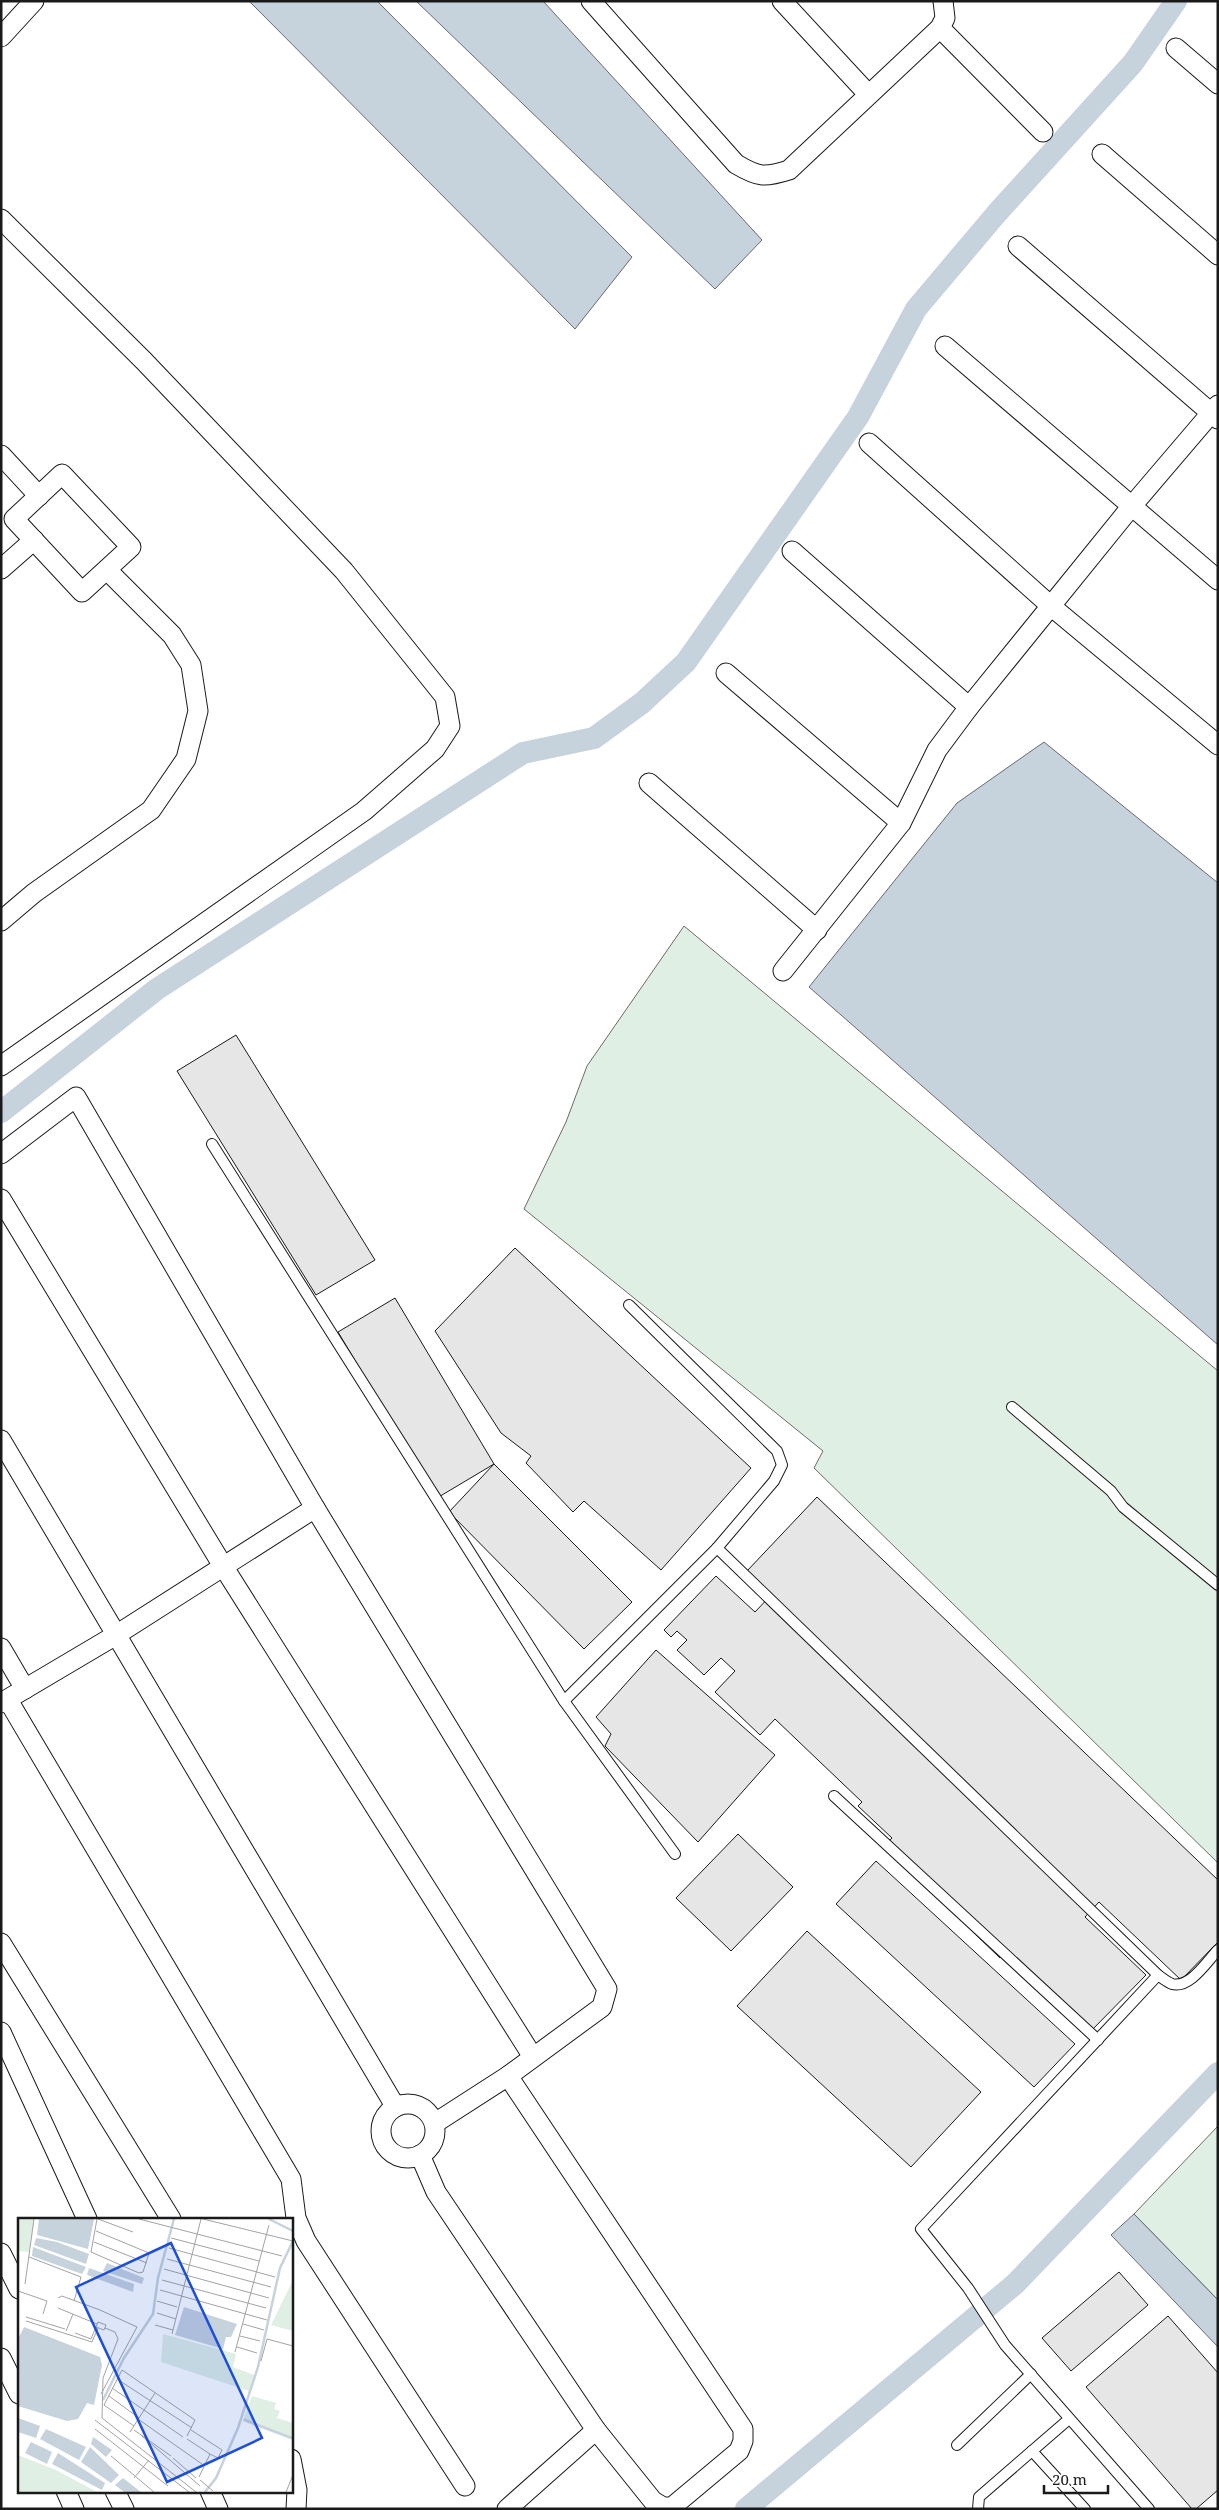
<svg xmlns="http://www.w3.org/2000/svg" width="1219" height="2510" viewBox="0 0 1219 2510" font-family="'Noto Serif',serif">
<rect width="100%" height="100%" fill="#fff"/>
<g fill="#e0efe3" stroke="#6a6a6a">
<polygon points="684,926 1218,1371 1218,1863 814,1468 823,1451 524,1209 566,1122 587,1066"/>
<polygon points="1218,2126 1218,2300 1134,2214"/>
</g>
<g fill="#c6d2dc" stroke="#6a6a6a">
<polygon points="249,1 377,1 632,257 575,329"/>
<polygon points="416,1 543,1 762,240 715,289"/>
<polygon points="1044,742 1218,883 1218,1345 809,987 957,803"/>
<polygon points="1134,2214 1218,2300 1218,2347 1111,2235"/>
</g>
<g fill="none" stroke-linecap="round" stroke-linejoin="round">
<g stroke="#c6d2dc" stroke-width="22">
<polyline points="1,1112 157,989 523,753 594,738 642,703 686,662 858,417 916,309 997,213 1133,63 1176,1"/>
<polyline points="746,2509 1015,2284 1218,2073"/>
</g>
</g>
<g fill="#e6e6e6" stroke="#1a1a1a">
<polygon points="236,1035 375,1260 316,1295 177,1071"/>
<polygon points="515,1248 751,1468 661,1570 584,1501 573,1512 526,1463 531,1456 501,1433 435,1331"/>
<polygon points="395,1298 494,1464 437,1498 338,1332"/>
<polygon points="494,1464 632,1602 584,1649 449,1512"/>
<polygon points="817,1497 1218,1880 1218,1942 1181,1980 1099,1902 1085,1917 1146,1975 1090,2032 1006,1952 1000,1958 969,1928 974,1923 888,1842 892,1838 858,1806 862,1802 775,1719 760,1735 715,1692 735,1671 721,1658 704,1675 677,1650 687,1640 677,1631 671,1637 664,1630 716,1576 755,1612 772,1594 747,1571"/>
<polygon points="656,1650 775,1755 698,1842 605,1746 611,1734 596,1717"/>
<polygon points="738,1834 793,1887 731,1951 676,1898"/>
<polygon points="876,1861 1075,2044 1034,2087 836,1904"/>
<polygon points="807,1931 981,2092 911,2167 737,2006"/>
<polygon points="1119,2272 1148,2305 1071,2371 1042,2338"/>
<polygon points="1168,2316 1218,2373 1218,2490 1196,2509 1192,2509 1086,2387"/>
</g>
<g fill="none" stroke-linecap="round" stroke-linejoin="round">
<defs>
<g id="lane">
<polyline points="212,1144 564,1701 675,1854"/>
<polyline points="1012,1407 1111,1491 1123,1507 1218,1585"/>
<polyline points="717,1548 1158,1975 921,2229 968,2288 1005,2345 1149,2509"/>
<polyline points="564,1701 717,1548 774,1481 782,1465 777,1451 629,1305"/>
<polyline points="834,1796 1098,2040"/>
<path d="M1158,1975C1162,1978 1167,1982 1172,1984C1190,1989 1207,1961 1218,1950"/>
<polyline points="957,2445 1031,2374"/>
<polyline points="1032,2451 1085,2509"/>
<polyline points="978,2509 979,2497 1069,2419"/>
</g>
<g id="street">
<path d="M591,1L736,164C758,177 764,178 789,170L940,28L945,18L943,1"/>
<polyline points="782,1 868,94"/>
<polyline points="940,28 1043,132"/>
<polyline points="1,37 34,1"/>
<polyline points="1176,48 1218,84"/>
<polyline points="1102,154 1218,255"/>
<polyline points="1,219 144,361 344,571 445,697 450,726 435,749 364,811 1,1066"/>
<polyline points="1018,246 1218,419"/>
<polyline points="945,346 1218,580"/>
<polyline points="869,443 1052,607 1218,745"/>
<polyline points="1,455 39,496"/>
<polygon points="62,474 131,547 82,592 14,519"/>
<polyline points="792,551 969,707"/>
<polyline points="1,569 34,540"/>
<polyline points="726,673 901,823"/>
<polyline points="649,783 817,930"/>
<polyline points="1,921 34,893 151,810 186,759 198,711 191,665 172,635 107,570"/>
<polyline points="783,971 901,823 937,750 969,707 1131,507 1218,405"/>
<polyline points="1,1154 76,1097 315,1508 607,1989 602,2007 508,2076 435,2123"/>
<polyline points="1,1199 223,1566 533,2057"/>
<polyline points="1,1440 395,2106"/>
<polyline points="1,1648 25,1689"/>
<polyline points="8,1700 291,2179 296,2218 306,2241 465,2486"/>
<polyline points="1,1703 116,1635 315,1508"/>
<polyline points="1,1943 171,2219"/>
<polyline points="1,2032 87,2219"/>
<polyline points="508,2076 743,2429 743,2441 739,2451 672,2507 663,2507 653,2501 596,2430"/>
<circle cx="408" cy="2131" r="27"/>
<polyline points="420,2155 436,2192 596,2430 507,2509"/>
<polyline points="1,2253 19,2289"/>
<polyline points="1,2358 19,2394"/>
<polyline points="291,2459 297,2490 296,2509"/>
<polyline points="66,2491 74,2509"/>
<polyline points="115,2491 124,2509"/>
<polyline points="210,2491 218,2509"/>
</g>
</defs>
<use href="#lane" stroke="#1a1a1a" stroke-width="12"/>
<use href="#street" stroke="#1a1a1a" stroke-width="21"/>
<use href="#lane" stroke="#fff" stroke-width="10"/>
<use href="#street" stroke="#fff" stroke-width="19"/>
</g>
<g transform="translate(18 2218)">
<rect width="275" height="275" fill="#fff"/>
<path d="M0,1H16L11,34L0,33ZM275,62V113L253,107ZM145,116L218,136L215,149L236,157L231,173L143,144ZM234,178L258,185L256,191L262,193L259,200L275,205V219L226,200ZM0,237L38,252L79,274H0Z" fill="#e0efe3"/>
<path d="M21,1H76L70,31L19,17ZM18,20L39,24L71,36L68,46L16,27ZM15,29L68,49L64,56L14,38ZM89,45L126,60L124,66L85,53ZM71,50L116,66L115,74L69,57ZM166,89L219,106L213,119H208L205,131L157,117ZM6,109L82,139L84,147L76,187L69,185L60,201L49,203L0,188V121ZM0,200L22,208L18,220L0,214ZM226,200L275,219V222L225,203ZM28,211L68,229L61,242L22,221ZM75,219L94,232L88,239L73,226ZM13,224L34,234L29,246L7,235ZM72,229L101,257L93,265L63,244ZM40,235L87,265L84,272L34,246ZM105,260L123,274H106L97,267Z" fill="#c6d2dc"/>
<path fill="none" stroke="#c6d2dc" stroke-width="2.5" d="M251,1L275,13M85,182L106,140L135,96L140,60L156,1M187,274L198,260L220,210L240,149L262,50L275,23"/>
<path fill="none" stroke="#a3a3a3" stroke-width="1" d="M80,1L115,14M121,1L264,38M185,1L275,23M78,13L131,35L125,54L121,55L73,34L79,1M153,20L241,43M76,24L129,45M151,30L257,59M11,39L63,59L56,83M149,41L253,69M146,51L251,80M144,62L248,90M7,66L16,1M142,72L249,102M0,73L29,83L25,96M40,80L44,78L82,92L119,109L83,176M139,83L159,89M40,90L79,106M139,95L158,101M8,99L47,111M8,103L74,124L80,110M80,104L88,107L86,112L78,109ZM225,106L246,112M137,107L155,112M87,110L97,114L100,121L85,160L84,200L178,274M48,113L55,96M57,115L73,121L78,109M154,116L183,1M222,118L242,123M219,129L239,135M217,134L251,7M243,143L249,121L275,128M99,161L174,210M94,170L165,219M91,178L121,200M120,201L184,246M77,202L171,274M116,208L86,187L104,152L177,202L169,218M77,211L150,268M116,212L153,238M173,212L204,232L200,240L192,236M112,214L137,175M123,217L182,268M169,221L192,236L181,259M93,238L136,274M155,240L178,260M116,260L131,242M182,262L195,273M268,274L275,257"/>
<path fill="#1d4ed8" fill-opacity="0.15" stroke="#1d4ed8" stroke-width="2.5" d="M153,25L244,220L149,264L58,69Z"/>
<rect width="275" height="275" fill="none" stroke="#1a1a1a" stroke-width="2.5"/>
</g>
<rect width="1219" height="2510" fill="none" stroke="#1a1a1a" stroke-width="5"/>
<path d="M1044 2485v8h64v-8" fill="none" stroke="#1a1a1a" stroke-width="2.5"/>
<text x="1052" y="2485" font-size="15" fill="#1a1a1a" stroke="#ffffff" stroke-width="4" paint-order="stroke">20 m</text>
</svg>
